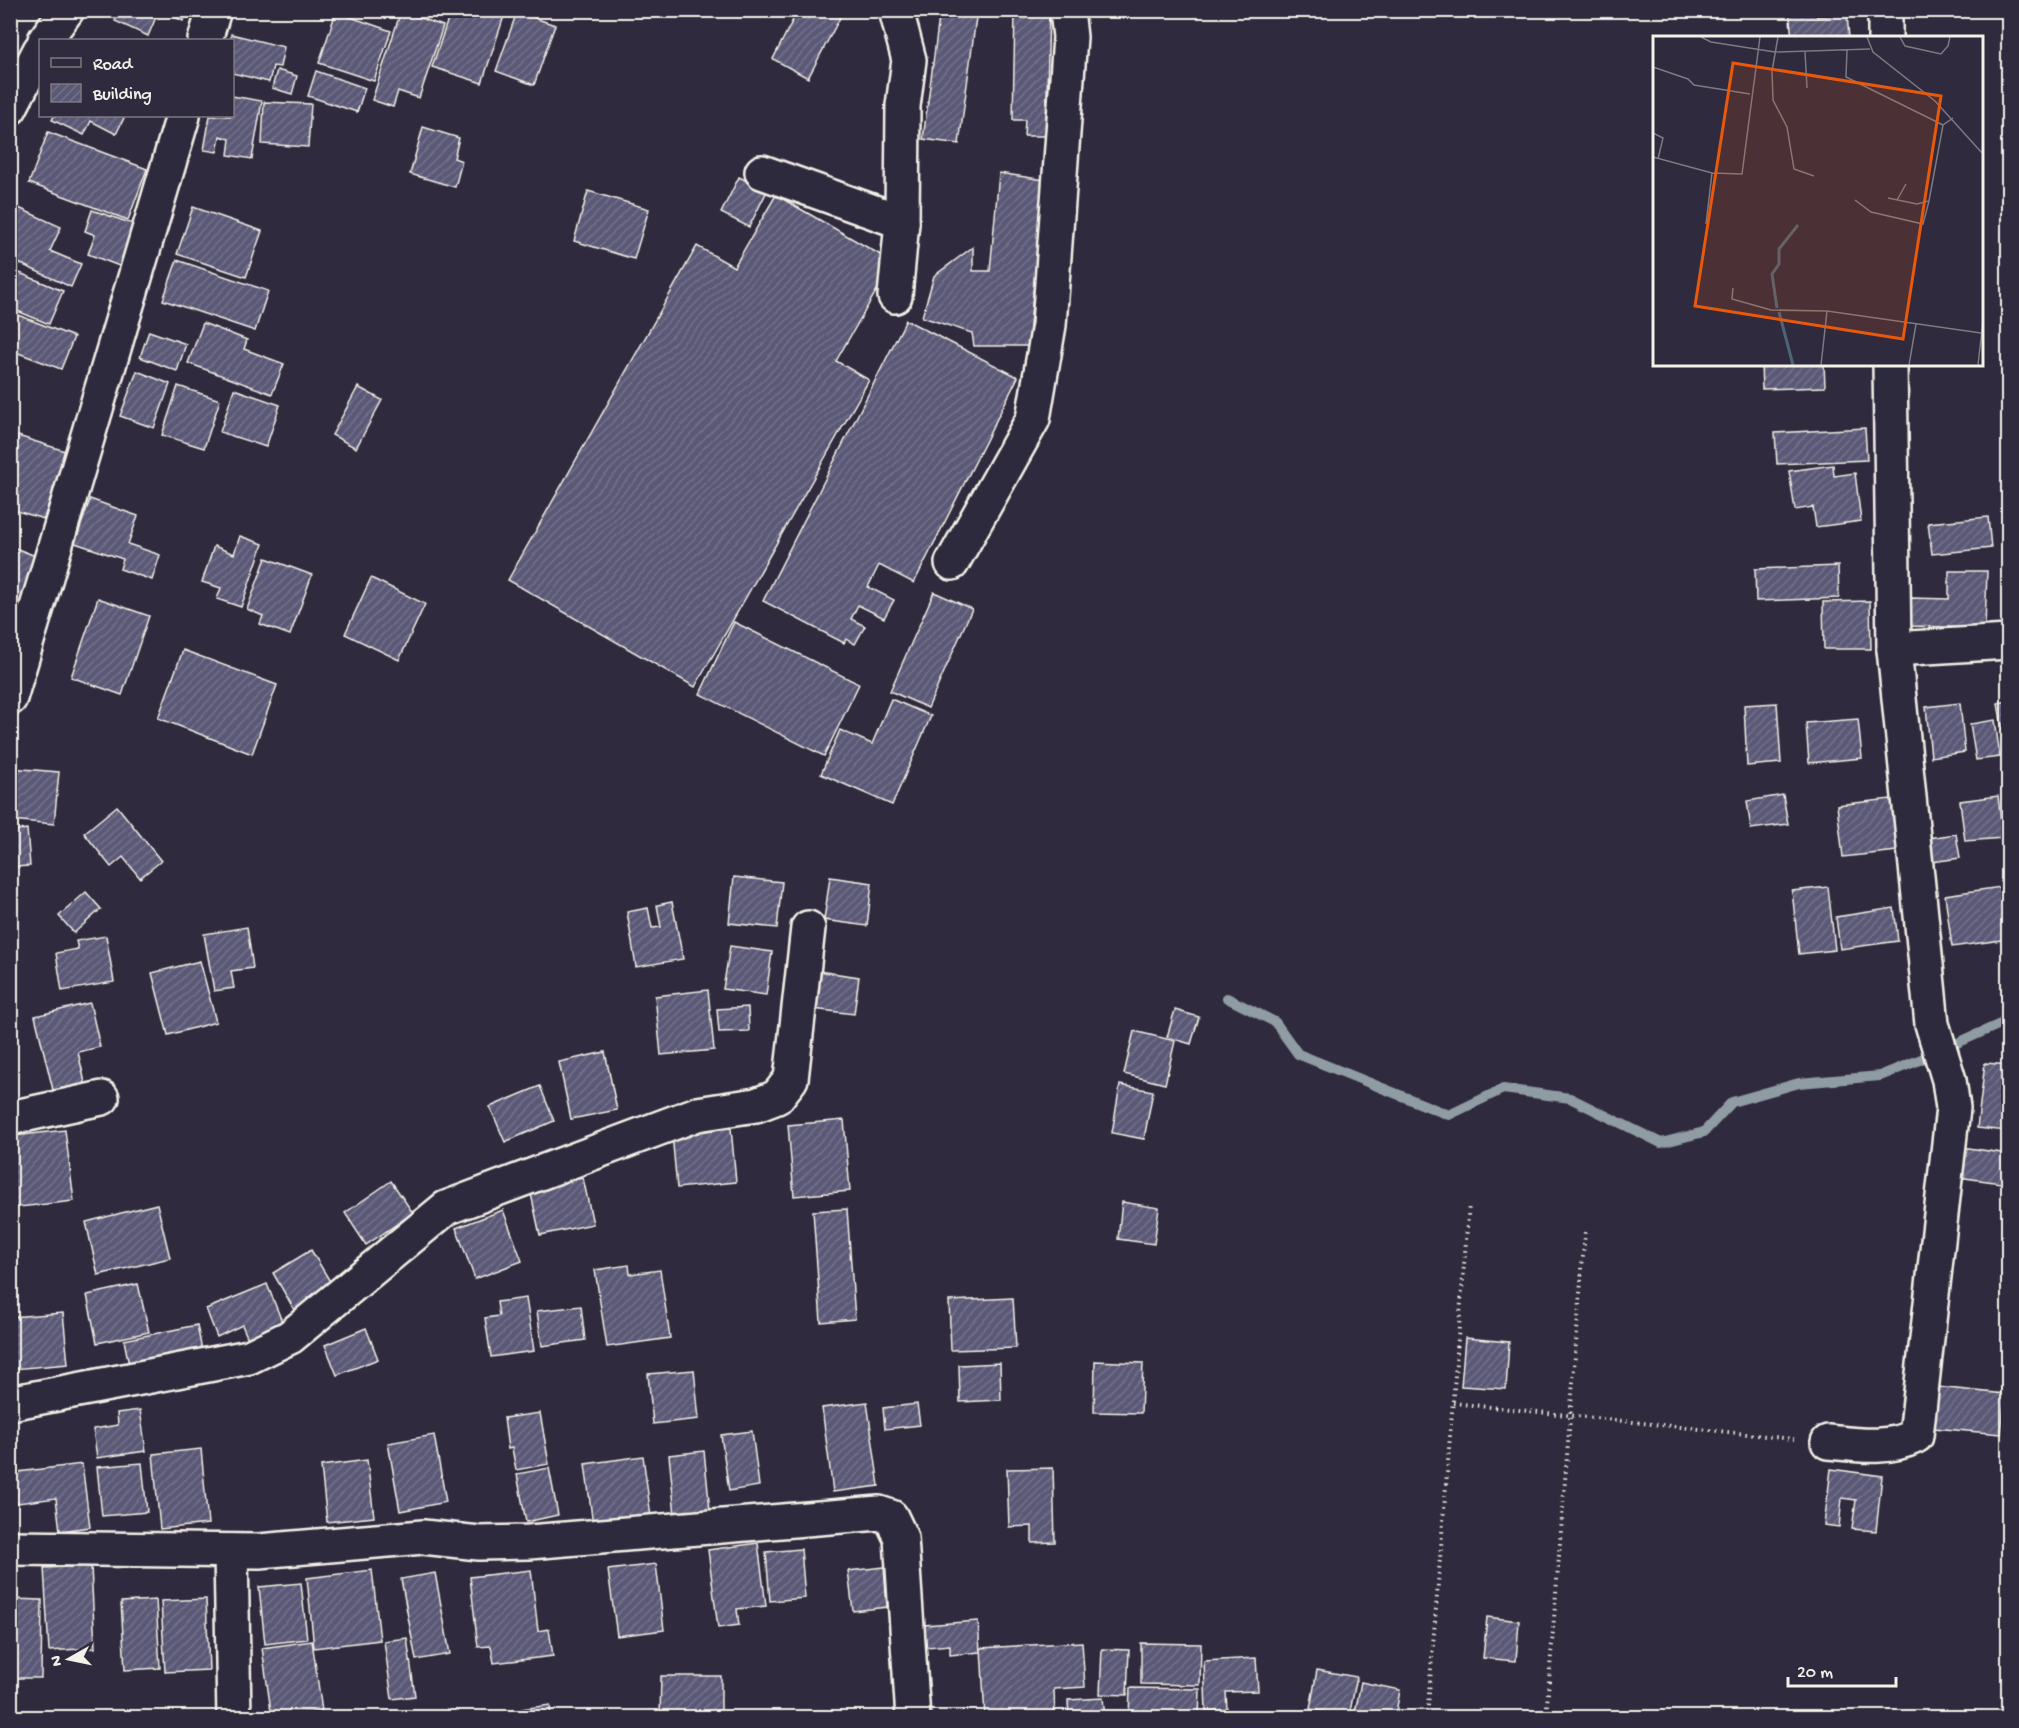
<svg xmlns="http://www.w3.org/2000/svg" width="2019" height="1728" viewBox="0 0 2019 1728" font-family="'Gochi Hand',sans-serif">
<defs>
<pattern id="building-hatch" width="6" height="6" patternUnits="userSpaceOnUse" patternTransform="scale(1.5)"><rect width="6" height="6" fill="#5a5976"/><path d="M-1 1l2-2M0 6l6-6M5 7l2-2" fill="none" stroke="#72718a"/></pattern>
</defs>
<rect width="100%" height="100%" fill="#2f2a3d"/>
<filter id="ink" filterUnits="userSpaceOnUse"><feTurbulence type="fractalNoise" baseFrequency=".0167" numOctaves="2"/><feDisplacementMap in="SourceGraphic" scale="12" xChannelSelector="R" yChannelSelector="G"/><feConvolveMatrix kernelMatrix="1 2 1 2 8 2 1 2 1" color-interpolation-filters="sRGB"/></filter>
<g filter="url(#ink)">
<g fill="none" stroke-linecap="round" stroke-linejoin="round">
<g stroke="#8f9ca4" stroke-width="10">
<polyline points="1227,998 1275,1022 1298,1054 1449,1115 1503,1089 1570,1098 1661,1143 1704,1132 1732,1102 1799,1083 1880,1076 1929,1056"/>
<polyline points="1955,1044 2007,1021 2008,1017"/>
</g>
</g>
<g fill="url(#building-hatch)" stroke="#f4f1e8" stroke-width="1.5">
<polygon points="120,10 159,10 148,36 115,21"/>
<polygon points="160,10 188,10 183,21"/>
<polygon points="451,10 506,10 482,83 432,67"/>
<polygon points="798,10 844,10 808,78 773,59"/>
<polygon points="940,10 977,10 959,144 923,139"/>
<polygon points="1015,10 1049,10 1046,136 1024,136 1025,120 1013,120"/>
<polygon points="1789,10 1816,10 1817,17 1847,14 1849,38 1792,38"/>
<polygon points="401,11 443,26 419,98 398,91 393,107 372,100"/>
<polygon points="336,12 391,31 374,81 319,63"/>
<polygon points="517,12 555,25 534,85 496,71"/>
<polygon points="231,34 284,47 280,67 273,66 269,82 232,73"/>
<polygon points="277,70 297,76 292,94 272,88"/>
<polygon points="316,71 365,88 357,112 308,96"/>
<polygon points="232,96 262,101 252,159 228,155 230,139 220,136 217,152 204,150 210,116 232,116"/>
<polygon points="264,102 311,104 308,147 262,144"/>
<polygon points="54,116 125,116 116,134 91,121 84,135 52,120"/>
<polygon points="423,127 459,138 454,158 462,161 455,187 410,174"/>
<polygon points="48,132 147,169 128,220 29,183"/>
<polygon points="999,173 1044,180 1028,346 974,346 972,333 922,317 934,276 973,247 973,271 990,271"/>
<polygon points="739,177 767,191 749,227 721,213"/>
<polygon points="588,191 649,209 634,259 574,241"/>
<polygon points="776,195 893,262 836,361 869,380 695,687 508,580 697,246 734,267"/>
<polygon points="10,204 61,227 50,251 81,264 71,287 10,259"/>
<polygon points="193,207 262,231 246,277 177,254"/>
<polygon points="92,210 142,227 127,269 88,254 95,235 85,231"/>
<polygon points="177,260 268,291 255,331 163,300"/>
<polygon points="10,269 63,291 49,324 10,308"/>
<polygon points="10,312 74,337 61,369 13,351 10,357"/>
<polygon points="906,320 1018,377 914,583 879,565 868,587 894,600 884,618 858,605 851,619 865,626 855,644 846,639 844,643 763,601"/>
<polygon points="203,323 247,340 244,349 284,364 272,394 188,363"/>
<polygon points="149,331 186,344 177,371 140,357"/>
<polygon points="1761,364 1824,364 1825,387 1762,389"/>
<polygon points="137,371 170,384 154,428 120,416"/>
<polygon points="178,386 220,400 204,448 162,435"/>
<polygon points="358,387 382,400 356,448 332,435"/>
<polygon points="234,389 280,405 266,447 220,432"/>
<polygon points="1865,428 1867,460 1777,464 1775,433"/>
<polygon points="18,436 65,451 44,519 10,509 10,460"/>
<polygon points="1833,465 1834,476 1855,473 1861,521 1816,527 1813,507 1795,510 1789,471"/>
<polygon points="90,499 138,516 128,544 160,555 152,580 120,569 123,559 75,543"/>
<polygon points="1988,517 1991,548 1932,554 1928,523"/>
<polygon points="240,536 263,544 241,607 217,599 221,588 202,582 214,546 234,554"/>
<polygon points="10,546 38,557 17,617 10,615"/>
<polygon points="266,558 312,575 290,635 260,624 263,616 247,609"/>
<polygon points="1838,566 1839,598 1756,601 1755,569"/>
<polygon points="1949,571 1987,571 1985,628 1910,626 1911,598 1949,599"/>
<polygon points="371,578 425,604 399,660 345,634"/>
<polygon points="934,592 972,609 928,708 890,691"/>
<polygon points="98,598 149,616 122,695 71,677"/>
<polygon points="1870,601 1871,649 1824,649 1823,602"/>
<polygon points="734,622 859,684 824,756 700,694"/>
<polygon points="183,650 277,685 252,754 158,718"/>
<polygon points="891,699 931,716 892,805 821,774 840,730 872,744"/>
<polygon points="2008,701 2008,738 2004,738 1998,703"/>
<polygon points="1777,703 1781,763 1747,766 1744,705"/>
<polygon points="1960,703 1965,752 1931,757 1926,707"/>
<polygon points="1858,719 1862,758 1809,763 1806,723"/>
<polygon points="1995,720 2000,757 1976,760 1970,724"/>
<polygon points="10,768 59,772 54,824 10,820"/>
<polygon points="1783,795 1788,824 1751,829 1747,801"/>
<polygon points="1998,796 2003,838 1965,841 1960,801"/>
<polygon points="1891,799 1897,851 1843,857 1837,805"/>
<polygon points="117,806 161,861 140,878 123,857 111,867 84,833"/>
<polygon points="27,829 30,866 12,867 10,831"/>
<polygon points="1956,834 1960,858 1924,863 1921,839"/>
<polygon points="734,877 782,882 777,928 729,923"/>
<polygon points="830,877 872,883 867,926 824,920"/>
<polygon points="2008,886 2008,939 1952,947 1945,895"/>
<polygon points="1828,887 1835,950 1799,954 1792,891"/>
<polygon points="86,892 101,909 74,933 59,916"/>
<polygon points="672,902 683,959 636,967 627,912 648,908 652,928 661,927 657,905"/>
<polygon points="1894,908 1898,941 1840,949 1836,917"/>
<polygon points="247,927 253,968 231,971 234,988 214,991 204,934"/>
<polygon points="106,936 114,982 62,991 56,953 78,949 76,941"/>
<polygon points="730,946 772,952 766,995 723,989"/>
<polygon points="200,961 216,1022 168,1035 152,973"/>
<polygon points="818,971 859,977 854,1014 813,1009"/>
<polygon points="708,990 714,1050 661,1055 655,996"/>
<polygon points="90,1003 100,1047 78,1052 86,1087 54,1094 35,1016"/>
<polygon points="748,1007 749,1031 719,1032 717,1009"/>
<polygon points="1175,1010 1199,1017 1191,1044 1167,1037"/>
<polygon points="1134,1031 1175,1041 1165,1084 1124,1074"/>
<polygon points="605,1052 617,1110 571,1119 559,1062"/>
<polygon points="1985,1063 2008,1065 2008,1131 1977,1128"/>
<polygon points="1120,1085 1153,1091 1144,1139 1112,1133"/>
<polygon points="540,1086 554,1121 505,1142 490,1107"/>
<polygon points="844,1120 850,1191 794,1196 788,1125"/>
<polygon points="731,1128 736,1182 677,1188 672,1134"/>
<polygon points="65,1130 74,1201 10,1208 10,1149 16,1148 14,1136"/>
<polygon points="1962,1147 2008,1154 2008,1184 1958,1177"/>
<polygon points="583,1178 593,1224 540,1235 530,1189"/>
<polygon points="391,1181 413,1213 366,1245 345,1213"/>
<polygon points="1122,1202 1159,1208 1154,1244 1118,1239"/>
<polygon points="157,1204 170,1258 98,1275 86,1222"/>
<polygon points="847,1209 855,1319 821,1322 813,1211"/>
<polygon points="503,1210 522,1261 475,1279 456,1228"/>
<polygon points="311,1250 334,1288 295,1311 273,1273"/>
<polygon points="629,1265 630,1274 660,1270 670,1338 607,1347 595,1270"/>
<polygon points="138,1284 149,1332 97,1343 87,1295"/>
<polygon points="267,1284 283,1324 248,1339 242,1325 217,1337 206,1309"/>
<polygon points="526,1298 534,1351 491,1357 485,1318 499,1316 497,1302"/>
<polygon points="1013,1298 1016,1348 951,1350 949,1301"/>
<polygon points="581,1306 585,1340 542,1346 537,1311"/>
<polygon points="63,1313 68,1364 13,1369 10,1317"/>
<polygon points="197,1325 203,1356 130,1370 124,1340"/>
<polygon points="366,1328 378,1359 337,1375 325,1345"/>
<polygon points="1465,1338 1509,1342 1506,1389 1461,1386"/>
<polygon points="1095,1361 1143,1363 1141,1413 1094,1412"/>
<polygon points="1000,1363 1001,1400 960,1402 959,1365"/>
<polygon points="694,1370 699,1419 653,1424 648,1374"/>
<polygon points="1937,1387 2005,1394 2001,1434 1933,1428"/>
<polygon points="867,1402 879,1486 833,1492 822,1408"/>
<polygon points="917,1404 920,1425 885,1429 883,1408"/>
<polygon points="140,1410 146,1451 97,1458 93,1429 118,1425 117,1413"/>
<polygon points="540,1413 549,1464 516,1470 512,1448 508,1449 504,1418"/>
<polygon points="752,1431 759,1486 729,1491 721,1435"/>
<polygon points="434,1435 446,1502 400,1511 388,1443"/>
<polygon points="201,1449 208,1524 160,1529 153,1454"/>
<polygon points="704,1451 710,1511 675,1515 669,1455"/>
<polygon points="643,1456 651,1517 593,1525 585,1464"/>
<polygon points="367,1460 374,1517 327,1522 321,1466"/>
<polygon points="142,1463 147,1512 102,1516 97,1467"/>
<polygon points="82,1464 90,1527 60,1531 56,1498 10,1504 10,1473"/>
<polygon points="549,1468 558,1515 526,1522 517,1474"/>
<polygon points="1053,1468 1055,1542 1032,1543 1032,1526 1009,1527 1007,1469"/>
<polygon points="1831,1469 1882,1476 1876,1531 1852,1529 1856,1500 1842,1498 1839,1527 1824,1525"/>
<polygon points="758,1543 766,1606 737,1609 739,1625 718,1628 708,1550"/>
<polygon points="801,1549 805,1598 770,1601 766,1552"/>
<polygon points="656,1564 664,1630 617,1636 608,1570"/>
<polygon points="91,1566 95,1648 49,1651 44,1568"/>
<polygon points="884,1567 887,1607 853,1611 848,1571"/>
<polygon points="372,1570 380,1640 314,1648 307,1578"/>
<polygon points="531,1570 538,1631 549,1629 553,1656 494,1663 491,1646 478,1647 470,1577"/>
<polygon points="435,1573 450,1654 416,1660 401,1579"/>
<polygon points="301,1583 307,1639 265,1644 259,1587"/>
<polygon points="10,1599 42,1600 41,1678 10,1678"/>
<polygon points="206,1599 209,1670 165,1672 161,1601"/>
<polygon points="156,1600 160,1668 125,1670 121,1602"/>
<polygon points="1487,1617 1519,1621 1516,1661 1483,1658"/>
<polygon points="978,1621 980,1652 950,1655 950,1645 926,1647 924,1625"/>
<polygon points="407,1638 415,1696 392,1699 384,1641"/>
<polygon points="312,1641 322,1711 272,1718 262,1648"/>
<polygon points="1082,1642 1085,1687 1054,1689 1055,1718 985,1718 981,1648"/>
<polygon points="1141,1643 1201,1644 1200,1685 1141,1684"/>
<polygon points="1102,1649 1129,1650 1127,1695 1100,1694"/>
<polygon points="1256,1658 1258,1691 1226,1692 1227,1710 1206,1711 1204,1661"/>
<polygon points="1317,1670 1357,1677 1349,1716 1310,1709"/>
<polygon points="661,1676 721,1676 721,1718 660,1718"/>
<polygon points="1361,1682 1400,1690 1395,1718 1354,1718"/>
<polygon points="1130,1688 1200,1689 1199,1718 1129,1718"/>
<polygon points="1103,1698 1105,1718 1069,1718 1068,1700"/>
<polygon points="550,1705 551,1718 523,1718 522,1709"/>
</g>
<g fill="none" stroke-linecap="round" stroke-linejoin="round">
<defs>
<g id="street">
<polyline points="1885,10 1885,38"/>
<polyline points="45,40 67,10"/>
<polyline points="205,40 214,10"/>
<polyline points="10,108 40,50"/>
<polyline points="762,172 902,222"/>
<polyline points="895,296 902,222 903,106 909,60 896,10"/>
<polyline points="952,563 1033,419 1049,325 1070,37 1067,10"/>
<polyline points="1894,649 2008,642"/>
<polyline points="10,698 183,116"/>
<polyline points="10,1118 102,1098"/>
<polyline points="10,1403 249,1357 290,1337 446,1208 697,1114 756,1105 777,1097 791,1079 808,928"/>
<path d="M1828,1442C1858,1445 1888,1450 1916,1436L1953,1108L1949,1080L1932,1024L1894,649L1890,364"/>
<polyline points="10,1548 259,1551 423,1537 479,1543 529,1542 879,1513 891,1517 901,1538 913,1718"/>
<polyline points="231,1551 234,1718"/>
</g>
</defs>
<use href="#street" stroke="#f4f1e8" stroke-width="38"/>
<g stroke="#f4f1e8" stroke-width="4" stroke-dasharray="1.5 4.5" stroke-linecap="butt">
<polyline points="1453,1403 1794,1439"/>
<polyline points="1427,1718 1469,1204"/>
<polyline points="1546,1718 1585,1231"/>
</g>
<use href="#street" stroke="#2f2a3d" stroke-width="33"/>
</g>
</g>
<g transform="translate(1653 36)">
<rect width="330" height="330" fill="#2f2a3d"/>
<path fill="none" stroke="#4c6476" stroke-width="3" d="M124,272L119,238L126,228V213L145,189M126,276L140,329"/>
<path fill="none" stroke="#7e7a81" stroke-width="1.5" d="M48,1L58,6L122,16L217,13M125,1L119,35L120,64L134,91L141,133L161,140M214,1L220,16L282,65L330,118M247,1L252,10L288,18L295,10L297,1M194,14L193,41L290,89M152,16L154,52M0,31L35,43L41,49L97,58M0,97L10,102L5,123M0,121L59,137L89,138L107,1M235,162L264,168L276,165L290,89L300,82M202,164L218,176L270,188L276,165M244,164L253,148M53,188L59,137M80,252L79,263L118,274L174,275L328,297M168,329L174,275M256,329L263,288M325,329L330,285"/>
<path fill="#e8590c" fill-opacity="0.15" stroke="#e8590c" stroke-width="3" d="M80,27L288,60L250,303L42,270Z"/>
<rect width="330" height="330" fill="none" stroke="#f4f1e8" stroke-width="3"/>
</g>
<rect width="2019" height="1728" fill="none" stroke="#2f2a3d" stroke-width="36"/>
<rect x="18" y="18" width="1983" height="1692" fill="none" stroke="#f4f1e8" stroke-width="2" filter="url(#ink)"/>
<rect x="39" y="39" width="195" height="78" fill="#2f2a3d" stroke="#7e7a81" stroke-width="1.5"/>
<rect x="51" y="58" width="30" height="9" fill="#2f2a3d" stroke="#7e7a81" stroke-width="1.5"/>
<text x="93" y="69" font-size="18" fill="#f4f1e8">Road</text>
<rect x="51" y="84" width="30" height="18" fill="url(#building-hatch)" stroke="#7e7a81" stroke-width="1.5"/>
<text x="93" y="99" font-size="18" fill="#f4f1e8">Building</text>
<g transform="translate(69 1659) rotate(261)" stroke="#2f2a3d" stroke-width="4.5" paint-order="stroke">
<path d="M0-4.5L10 22L0 15L-10 22Z" fill="#f4f1e8"/>
<text y="-9" font-size="16" font-weight="bold" text-anchor="middle" fill="#f4f1e8">N</text>
</g>
<path d="M1788 1677v9h108v-9" fill="none" stroke="#f4f1e8" stroke-width="3"/>
<text x="1797" y="1677" font-size="18" fill="#f4f1e8" stroke="#2f2a3d" stroke-width="4.5" paint-order="stroke">20 m</text>
</svg>
